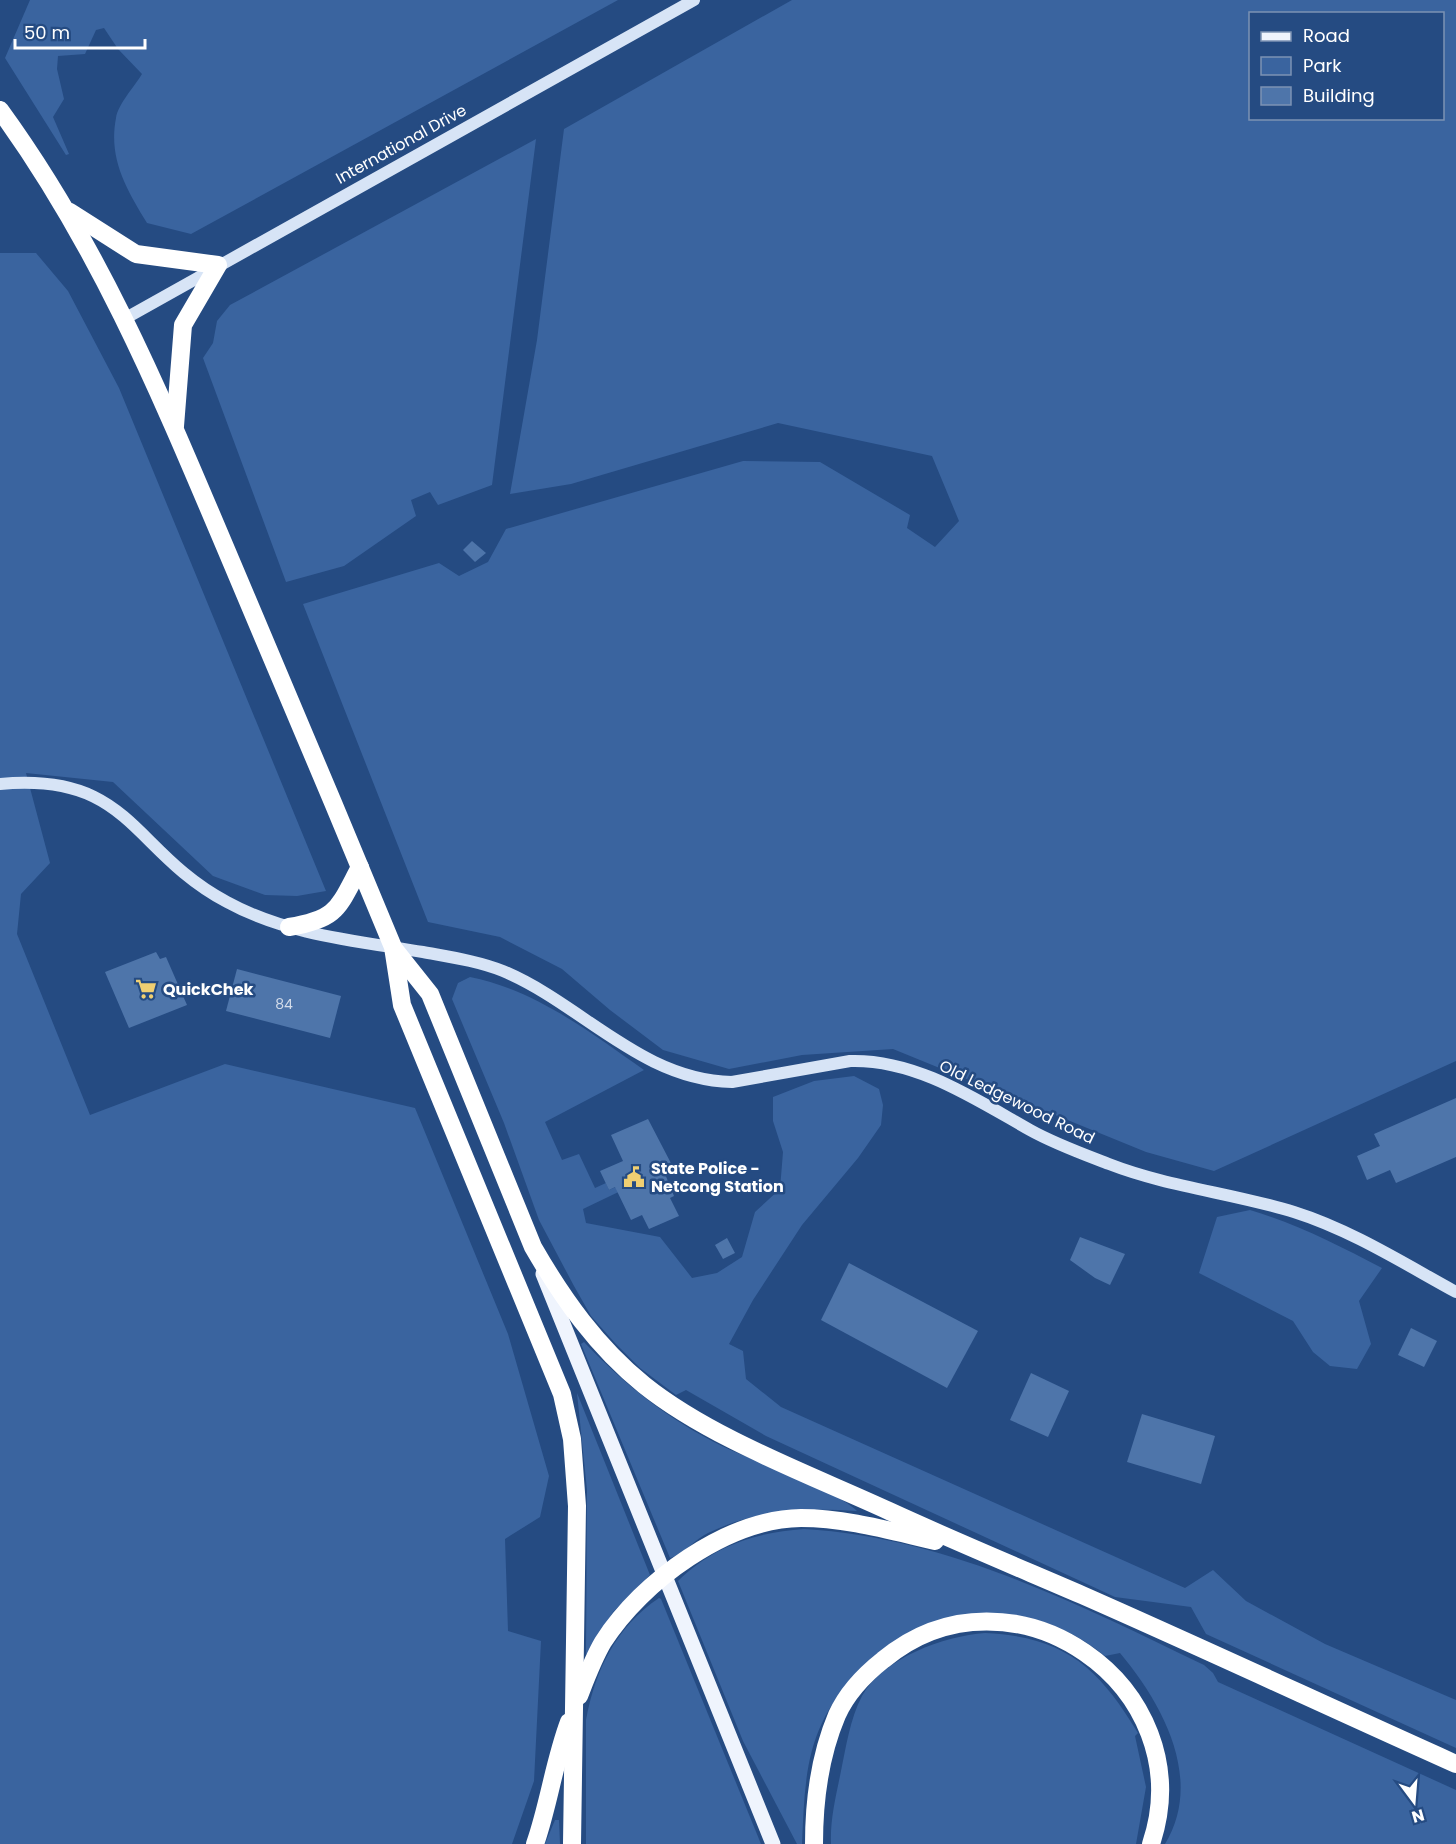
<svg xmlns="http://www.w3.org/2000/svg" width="1456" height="1844" viewBox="0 0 1456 1844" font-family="Poppins,sans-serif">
<rect width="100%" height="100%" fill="#254b82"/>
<g fill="#3a649f" fill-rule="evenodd">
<path d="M30,0H618L191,234L147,223C127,190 108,159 116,118C118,104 135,86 142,74L118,49L104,28L96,30L85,54L58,56L57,69L64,99L53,117L69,154L66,155L5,58Z"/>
<path d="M792,0H1456V1061L1214,1171L1146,1152L893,1049L802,1055L729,1069L663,1050L610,1010L562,969L500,937L428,922L303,604L439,563L459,576L488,562L506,529L743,461L820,462L910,515L907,528L935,547L959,521L932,456L778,423L571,484L510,494L537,340L564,129ZM1250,14H1442V118H1250Z"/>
<polygon points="536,139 492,485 438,505 430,492 411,500 416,516 344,566 286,582 203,358 213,343 217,321 230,305"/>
<polygon points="0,253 36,253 68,291 119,388 326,891 297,896 265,895 213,876 113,782 26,773 50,863 21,894 17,934 90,1115 225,1064 415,1108 508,1334 549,1476 540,1517 505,1539 508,1631 541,1641 534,1781 512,1844 0,1844"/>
<path d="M470,977C535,990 590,1032 644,1070L545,1122L562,1160L579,1154L595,1188L606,1183L609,1190L631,1180L633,1185L583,1209L586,1223L660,1237L692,1278L717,1273L742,1257L755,1212L780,1189L783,1152L773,1121V1097L814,1081L854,1076L879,1089L883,1105L881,1125L858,1158L802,1225L753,1300L729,1344L743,1351L746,1379L781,1407L1185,1588L1213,1570L1246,1601L1325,1644L1456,1700V1748L1206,1634L1191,1607L1115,1597L766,1436L686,1390L676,1395L640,1368L615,1343L591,1316L574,1286L539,1220L504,1123L452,999L458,983Z"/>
<path d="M1250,1210C1297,1224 1338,1245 1382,1268L1359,1301L1371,1344L1357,1369L1330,1366L1313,1352L1293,1321L1199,1273L1217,1217Z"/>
<path d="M584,1342C625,1385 669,1420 722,1446C751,1460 840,1492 857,1511C803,1508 758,1509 708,1533C695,1539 683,1555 670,1558L581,1344Z"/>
<polygon points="577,1393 650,1575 613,1612 588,1654 586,1654 587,1490"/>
<path d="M804,1529C946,1537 1078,1604 1204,1665L1213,1673L1218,1682L1456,1790V1844H1165C1204,1780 1163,1704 1120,1653L1105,1656C1008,1577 877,1612 822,1723C804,1760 804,1804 802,1844H797L743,1741L678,1581C713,1546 757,1532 804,1529Z"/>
<path d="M659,1598L661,1599L761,1844H586V1720C595,1670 616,1627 659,1598Z"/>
<path d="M985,1633C1065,1637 1098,1667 1138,1733L1135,1736L1146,1787L1136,1844H831C830,1819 836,1796 841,1771C846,1747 850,1719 862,1696C883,1658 944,1636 985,1633Z"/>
<polygon points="555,1820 559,1820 560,1844 545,1844"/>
</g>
<g fill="#4e75aa">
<polygon points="472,541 486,553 475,562 463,550"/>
<polygon points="156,952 160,959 166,957 187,1005 129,1028 105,972"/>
<polygon points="237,969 341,996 330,1038 226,1011"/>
<polygon points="1456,1098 1456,1157 1396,1183 1390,1170 1367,1180 1357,1156 1380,1146 1374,1134"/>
<polygon points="648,1119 674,1169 665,1174 674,1196 670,1198 679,1216 649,1229 642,1215 631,1220 615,1187 609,1190 600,1171 623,1161 611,1135"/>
<polygon points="1080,1237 1125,1254 1110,1285 1095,1278 1070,1260"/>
<polygon points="727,1238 735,1253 723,1259 715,1245"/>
<polygon points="849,1263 978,1331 947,1388 821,1320"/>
<polygon points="1411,1328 1437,1341 1424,1367 1398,1355"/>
<polygon points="1031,1373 1069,1391 1048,1437 1010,1420"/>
<polygon points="1142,1414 1215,1436 1201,1484 1127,1462"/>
</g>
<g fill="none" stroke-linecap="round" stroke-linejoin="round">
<g stroke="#d7e4f6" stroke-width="12">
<polyline points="126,318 694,0"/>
<path d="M0,784C132,772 131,851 227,902C287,935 357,941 423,952C450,957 478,961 503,971C582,1004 641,1080 732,1082L850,1061C916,1059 975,1099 1030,1130C1055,1144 1083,1154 1109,1164C1168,1187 1233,1193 1294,1212C1351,1230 1403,1263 1456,1292"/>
</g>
<polyline stroke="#eff4fd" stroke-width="15" points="543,1274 773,1844"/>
<g stroke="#fff" stroke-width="18">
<path d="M0,110C102,250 164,403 231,561C285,689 340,818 393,947L402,1005L562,1394L572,1439L577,1506L572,1844"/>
<polyline points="70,212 136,254 218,265 183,325 175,426"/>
<path d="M289,927C338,919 338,908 360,867"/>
<path d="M395,950L430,994L533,1247C563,1299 597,1347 644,1385C710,1438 811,1475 889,1511C952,1540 1017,1567 1082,1595C1207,1650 1331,1708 1456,1764"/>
<path d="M579,1696C586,1678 593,1659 603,1642C642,1581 727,1519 801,1518C846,1518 891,1531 935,1541"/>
<path d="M535,1844C549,1804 554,1762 569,1722"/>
<path d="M814,1844C814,1801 820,1755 837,1715C847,1693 864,1675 883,1660C1011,1553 1204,1686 1151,1844"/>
</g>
</g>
<defs>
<symbol id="supermarket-bare" viewBox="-9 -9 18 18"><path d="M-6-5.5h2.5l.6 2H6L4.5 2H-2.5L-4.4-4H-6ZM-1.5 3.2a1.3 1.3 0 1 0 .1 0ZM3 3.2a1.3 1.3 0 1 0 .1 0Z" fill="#f0cf72" stroke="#254b82" stroke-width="2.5" paint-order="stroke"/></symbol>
<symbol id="civic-bare" viewBox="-9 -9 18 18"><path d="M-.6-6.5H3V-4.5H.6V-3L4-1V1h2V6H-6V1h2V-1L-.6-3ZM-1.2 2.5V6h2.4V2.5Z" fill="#f0cf72" stroke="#254b82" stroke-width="2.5" paint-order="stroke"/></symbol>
</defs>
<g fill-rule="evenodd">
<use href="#supermarket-bare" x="131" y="974" width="30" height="30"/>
<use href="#civic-bare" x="619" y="1162" width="30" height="30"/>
</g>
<g text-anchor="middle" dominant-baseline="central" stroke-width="5" stroke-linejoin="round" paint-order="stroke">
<g font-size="14" fill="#d3dcea">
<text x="284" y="1004">84</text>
</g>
<g font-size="16" fill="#fff" stroke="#254b82">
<text transform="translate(401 144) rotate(-29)">International Drive</text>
<text transform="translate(1017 1102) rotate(26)">Old Ledgewood Road</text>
</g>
<g font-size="16" font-weight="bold" fill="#fff" stroke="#254b82" text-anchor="start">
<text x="163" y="989">QuickChek</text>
<text x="651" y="1168">State Police -<tspan x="651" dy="18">Netcong Station</tspan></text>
</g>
</g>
<rect x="1249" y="12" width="195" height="108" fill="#254b82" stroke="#7c93b4" stroke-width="1.5"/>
<rect x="1261" y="32" width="30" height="9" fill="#eff4fd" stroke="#7c93b4" stroke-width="1.5"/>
<text x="1303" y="42" font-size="18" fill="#ffffff">Road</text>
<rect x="1261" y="57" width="30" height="18" fill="#3a649f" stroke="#7c93b4" stroke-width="1.5"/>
<text x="1303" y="72" font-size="18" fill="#ffffff">Park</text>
<rect x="1261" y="87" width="30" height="18" fill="#4e75aa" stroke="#7c93b4" stroke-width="1.5"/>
<text x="1303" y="102" font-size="18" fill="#ffffff">Building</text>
<g transform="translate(1414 1802) rotate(164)" stroke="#254b82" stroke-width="4.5" paint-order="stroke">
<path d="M0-4.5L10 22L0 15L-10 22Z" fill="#ffffff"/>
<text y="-9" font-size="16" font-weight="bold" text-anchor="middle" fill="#ffffff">N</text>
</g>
<path d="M15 39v9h130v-9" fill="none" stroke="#ffffff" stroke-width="3"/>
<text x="24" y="39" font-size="18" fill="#ffffff" stroke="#254b82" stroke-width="4.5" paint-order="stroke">50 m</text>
</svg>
